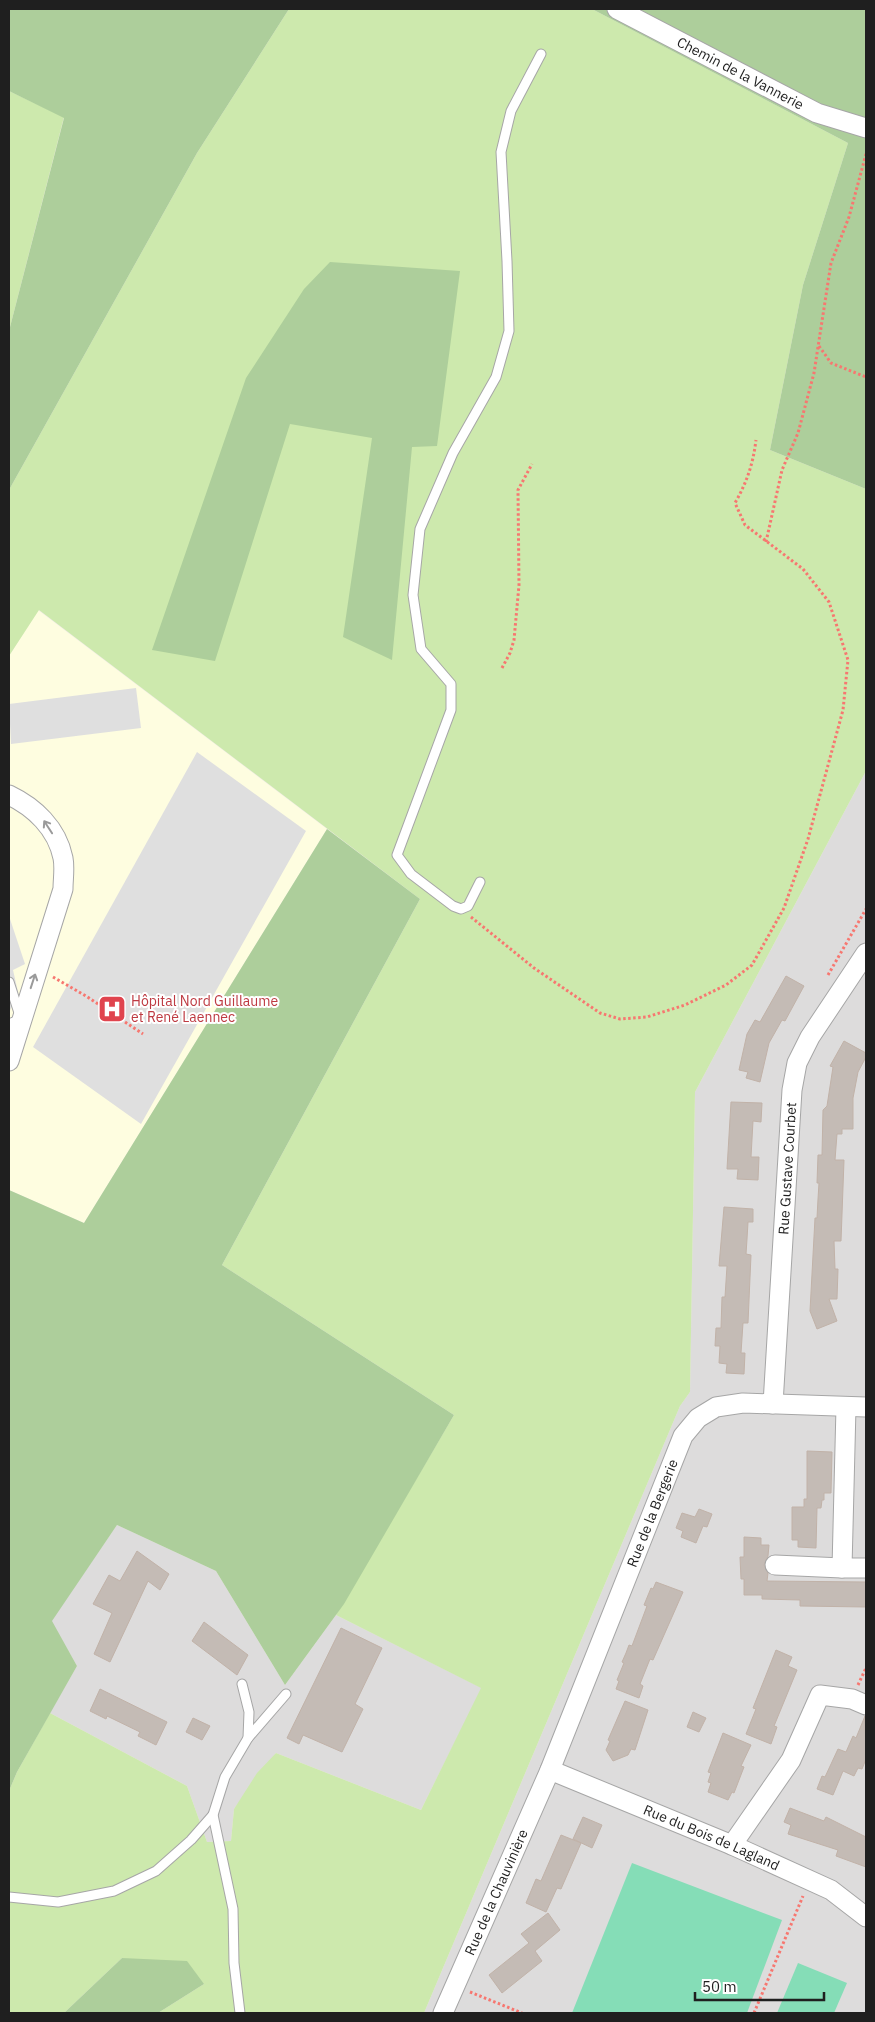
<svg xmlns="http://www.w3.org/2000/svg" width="875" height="2022" viewBox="0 0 875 2022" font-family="'IBM Plex Sans',sans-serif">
<rect width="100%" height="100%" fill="#f0ece6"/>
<g fill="#dddcdc">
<polygon points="866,771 866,2013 424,2013 680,1406 690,1392 695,1092"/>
<polygon points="117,1525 216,1571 285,1685 336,1615 482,1688 421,1810 276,1753 234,1809 231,1841 207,1842 187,1786 50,1713 77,1666 51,1621"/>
</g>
<polygon fill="#fefde0" points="38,610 327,829 84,1223 9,1190 9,656"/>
<g fill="#cde9ad">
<polygon points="289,9 592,9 848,143 803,285 770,450 866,489 866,771 695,1092 690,1392 680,1406 424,2013 158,2013 204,1984 122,1958 64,2013 9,2013 9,1791 17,1772 50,1713 187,1786 207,1842 231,1841 234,1809 257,1773 276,1753 421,1810 481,1688 336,1615 454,1415 222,1265 420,899 39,610 9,656 9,490 197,153"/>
<polygon points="9,91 64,117 9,331"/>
</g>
<g fill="#adce9b">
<polygon points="9,9 289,9 197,153 9,490 9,331 64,118 9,91"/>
<polygon points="592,9 866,9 866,489 770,450 803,285 848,143"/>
<polygon points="330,262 460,271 437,446 412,447 392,660 343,637 372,438 290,424 215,661 152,650 246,378 304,289"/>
<polygon points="327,829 420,899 222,1265 454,1415 344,1604 285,1685 216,1571 117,1525 52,1621 77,1666 17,1772 9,1791 9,1190 84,1223"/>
<polygon points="122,1958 187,1961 204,1984 158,2013 64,2013"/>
</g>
<g fill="#85ddb7">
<polygon points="632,1863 782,1920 747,2013 572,2013"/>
<polygon points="798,1963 847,1983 834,2013 777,2013"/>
</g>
<g fill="#dfdfdf">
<polygon points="136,688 141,728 11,744 9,704"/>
<polygon points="197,752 306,831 141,1124 33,1047"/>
<polygon points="9,916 25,964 13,970 18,992 9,1013"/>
</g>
<g fill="#c4bbb5" stroke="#c1b2a8">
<polygon points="786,976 804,986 785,1021 782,1020 769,1043 760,1082 746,1078 748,1072 739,1070 747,1034 755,1020 760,1022"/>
<polygon points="844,1041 866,1053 866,1057 858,1072 853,1098 853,1129 842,1129 842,1134 837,1134 835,1160 844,1160 841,1241 834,1241 835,1269 838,1269 837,1299 829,1299 837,1321 817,1329 810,1311 815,1218 817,1218 818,1199 819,1183 817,1183 818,1155 822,1155 823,1110 827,1106 833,1067 830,1066"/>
<polygon points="731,1102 762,1103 761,1122 753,1121 751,1157 759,1157 758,1180 737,1179 738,1169 727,1169"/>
<polygon points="724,1207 753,1209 753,1222 748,1222 747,1239 746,1254 751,1255 748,1323 743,1323 741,1353 745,1353 744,1374 726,1373 727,1364 719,1363 720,1346 715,1346 716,1328 721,1328 722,1297 725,1297 727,1266 719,1266"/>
<polygon points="807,1451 832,1452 831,1493 824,1493 824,1500 822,1500 821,1508 817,1508 816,1548 798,1547 798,1540 792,1540 792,1507 804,1507 804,1499 807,1499"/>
<polygon points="699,1509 712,1514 707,1527 703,1526 696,1543 681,1537 683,1531 676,1528 682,1513 695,1517"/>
<polygon points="744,1537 761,1538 761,1545 769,1545 768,1556 764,1565 768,1573 767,1581 866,1582 866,1607 800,1606 800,1600 762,1599 762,1595 744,1595 744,1579 741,1579 740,1557 744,1557"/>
<polygon points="137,1551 169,1574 160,1590 148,1581 110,1662 94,1654 112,1613 93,1604 109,1575 120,1581"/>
<polygon points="656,1582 683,1592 653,1660 650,1659 640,1684 643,1686 639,1698 616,1689 619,1681 617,1680 624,1663 622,1662 626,1653 629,1645 632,1646 647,1606 644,1605 651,1588 653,1589"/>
<polygon points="204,1622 248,1655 237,1675 192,1641"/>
<polygon points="341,1628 382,1648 355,1704 363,1709 342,1752 303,1735 299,1744 287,1738"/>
<polygon points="776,1650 792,1657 788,1666 797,1670 774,1726 777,1727 771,1744 746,1734 756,1709 753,1708"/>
<polygon points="100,1689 167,1722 156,1745 138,1736 140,1732 107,1716 106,1719 90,1711"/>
<polygon points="625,1701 648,1710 635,1750 631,1749 628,1755 613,1761 606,1750 610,1741 608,1740"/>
<polygon points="693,1712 706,1718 699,1732 687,1727"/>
<polygon points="865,1716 866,1759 862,1769 858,1768 854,1776 843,1771 833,1795 817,1789 822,1776 825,1777 838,1749 846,1752 853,1736 856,1738"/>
<polygon points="193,1718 210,1726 202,1740 186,1732"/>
<polygon points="723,1733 751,1745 741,1766 744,1767 734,1793 732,1792 728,1800 708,1792 711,1783 708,1782 711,1773 708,1772"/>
<polygon points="790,1808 824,1821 826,1817 866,1837 866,1867 836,1856 838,1850 788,1834 791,1825 784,1822"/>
<polygon points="583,1817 602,1825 592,1848 573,1839"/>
<polygon points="561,1835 581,1843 561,1889 557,1888 546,1912 526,1903 536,1879 541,1881"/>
<polygon points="548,1913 560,1930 535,1951 542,1961 502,1993 489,1975 529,1943 521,1934"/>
</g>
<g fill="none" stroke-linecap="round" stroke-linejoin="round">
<defs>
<g id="service">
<polyline points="480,882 468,906 461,909 453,906 411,874 397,855 451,710 451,684 421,649 413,595 420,529 453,453 496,377 509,331 507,261 501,152 511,111 541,54"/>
<polyline points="9,982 21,1019 9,1024"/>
<polyline points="248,1738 286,1694"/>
<polyline points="9,1897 58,1902 114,1891 156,1871 191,1840 213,1815"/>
<polyline points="240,2013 234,1963 233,1909 213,1815 225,1777 248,1738 249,1712 242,1684"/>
</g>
<g id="minor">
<path id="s1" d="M617,9L817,113L866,128"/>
<path d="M9,795C34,807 57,828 63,858C65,868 63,879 63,889L9,1061"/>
<path id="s2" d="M773,1404L792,1090L797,1063L810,1037L866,953"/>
<polyline points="846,1407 842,1568 866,1568"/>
<polyline points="775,1565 842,1568"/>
<path id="s3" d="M550,1770L732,1845L831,1890L866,1917"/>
<polyline points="732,1845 791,1760 820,1695 852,1699 866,1705"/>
<path id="s4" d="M443,2013L550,1770L683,1436L698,1418L716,1407L743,1403L866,1407"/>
</g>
</defs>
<use href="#service" stroke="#a6a6a6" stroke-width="11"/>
<use href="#minor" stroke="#a6a6a6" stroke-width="21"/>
<g stroke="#f77770" stroke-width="3" stroke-dasharray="2.5 2.5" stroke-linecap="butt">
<polyline points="819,346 831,363 866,377"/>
<polyline points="766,542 782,470 798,433 814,373 831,263 849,217 866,154"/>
<polyline points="502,668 510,653 514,640 519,585 518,490 532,464"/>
<path d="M471,917L534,968L600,1013L620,1019L647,1017L685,1005L726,985L752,965L784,908L808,839L843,710L848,660L829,602L803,569L745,525L735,503C747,482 753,464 756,440"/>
<polyline points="828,975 866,909"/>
<polyline points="53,977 86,996 143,1034"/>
<polyline points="858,1685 866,1668"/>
<polyline points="470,1992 522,2013"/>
<polyline points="754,2013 803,1896"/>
</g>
<use href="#service" stroke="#fff" stroke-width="9"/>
<use href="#minor" stroke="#fff" stroke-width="19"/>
</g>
<defs><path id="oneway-shaft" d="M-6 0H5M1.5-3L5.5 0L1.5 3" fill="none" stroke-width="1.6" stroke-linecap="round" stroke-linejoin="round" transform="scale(1.25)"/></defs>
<g stroke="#9a9a9a">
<use href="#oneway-shaft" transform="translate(48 827) rotate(-123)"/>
<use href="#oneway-shaft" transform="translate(33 981) rotate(-72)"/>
</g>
<defs>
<symbol id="hospital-square" viewBox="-11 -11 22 22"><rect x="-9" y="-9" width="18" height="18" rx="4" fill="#e0444e" stroke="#fff"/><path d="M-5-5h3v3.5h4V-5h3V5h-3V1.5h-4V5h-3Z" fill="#fff"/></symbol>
</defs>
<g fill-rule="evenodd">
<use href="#hospital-square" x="96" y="993" width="32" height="32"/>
</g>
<g text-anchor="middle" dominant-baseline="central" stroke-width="4" stroke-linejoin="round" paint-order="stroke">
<g font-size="14" fill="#1f1f1f" stroke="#fff">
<text stroke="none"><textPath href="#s1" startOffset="139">Chemin de la Vannerie</textPath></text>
<text stroke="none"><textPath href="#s2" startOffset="236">Rue Gustave Courbet</textPath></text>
<text stroke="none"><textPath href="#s4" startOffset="542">Rue de la Bergerie</textPath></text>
<text stroke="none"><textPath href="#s3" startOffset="175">Rue du Bois de Lagland</textPath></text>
<text stroke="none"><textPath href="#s4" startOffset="132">Rue de la Chauvinière</textPath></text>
</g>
<g font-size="14" fill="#be3a42" stroke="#fff" text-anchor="start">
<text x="131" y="1001">Hôpital Nord Guillaume<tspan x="131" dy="16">et René Laennec</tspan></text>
</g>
</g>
<rect width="875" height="2022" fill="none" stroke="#1f1f1f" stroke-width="20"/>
<path d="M695 1992v8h129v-8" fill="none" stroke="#1f1f1f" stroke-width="2.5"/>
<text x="702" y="1992" font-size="15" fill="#1f1f1f" stroke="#ffffff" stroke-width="4" paint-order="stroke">50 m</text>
</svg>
